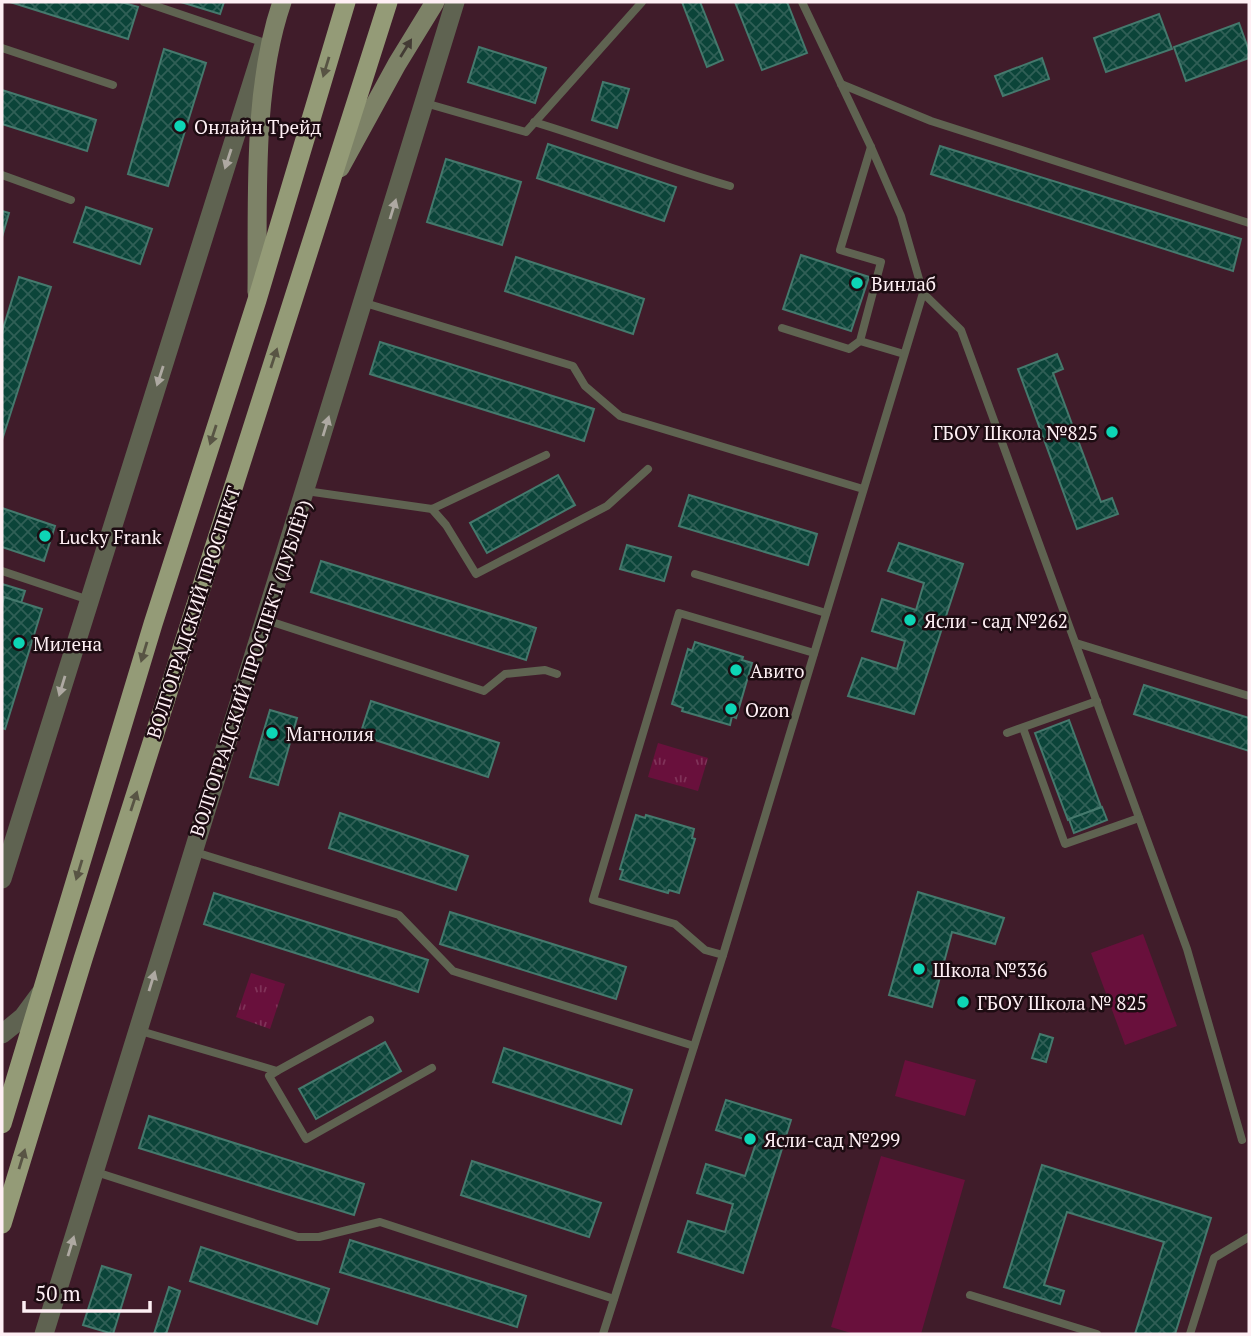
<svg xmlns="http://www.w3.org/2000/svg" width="1251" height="1336" viewBox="0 0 1251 1336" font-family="'PT Serif',serif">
<defs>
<pattern id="park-tufts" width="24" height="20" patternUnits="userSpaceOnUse" patternTransform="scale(1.75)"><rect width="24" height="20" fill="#69103c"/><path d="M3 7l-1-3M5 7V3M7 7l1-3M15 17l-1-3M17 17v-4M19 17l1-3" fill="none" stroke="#803359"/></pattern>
<pattern id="building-cross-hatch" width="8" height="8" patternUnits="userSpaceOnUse" patternTransform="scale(1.75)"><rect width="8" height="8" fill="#0b4439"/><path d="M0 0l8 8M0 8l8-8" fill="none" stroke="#305f56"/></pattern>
</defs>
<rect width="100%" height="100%" fill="#401c2a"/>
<g fill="url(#park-tufts)">
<polygon points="658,743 708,758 698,791 648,777"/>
<polygon points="251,973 285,984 270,1029 236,1017"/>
</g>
<g fill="#69103c">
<polygon points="1143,934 1177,1026 1125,1045 1091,953"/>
<polygon points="905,1060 976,1080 965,1116 895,1096"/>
<polygon points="881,1156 965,1180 921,1334 854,1334 831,1327"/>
</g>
<g fill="url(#building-cross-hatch)" stroke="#45796d" stroke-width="2">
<polygon points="10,2 121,2 138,7 128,39"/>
<polygon points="181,2 224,2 220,14"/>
<polygon points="682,2 700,2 723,60 707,67"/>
<polygon points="735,2 787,2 807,53 762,70"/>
<polygon points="1159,14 1172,49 1106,72 1094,38"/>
<polygon points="1239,23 1249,51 1249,58 1186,81 1174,47"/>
<polygon points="479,47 546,68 535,103 468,82"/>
<polygon points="164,49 206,63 168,186 128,174"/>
<polygon points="1042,58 1049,79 1003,96 995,76"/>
<polygon points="603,82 629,89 617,128 592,120"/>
<polygon points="2,90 96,120 87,151 2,124"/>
<polygon points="548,144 676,187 664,221 537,178"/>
<polygon points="940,146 1241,239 1233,271 931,174"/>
<polygon points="446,159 521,182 502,245 427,222"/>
<polygon points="86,207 152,229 140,264 74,242"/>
<polygon points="2,211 9,213 2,237"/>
<polygon points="801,255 869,277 851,331 783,309"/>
<polygon points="516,257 644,299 633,334 505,291"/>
<polygon points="19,277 51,287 2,440 2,332"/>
<polygon points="380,342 594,409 584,441 370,374"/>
<polygon points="1057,354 1063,369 1053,373 1101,502 1112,498 1118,514 1077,529 1018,369"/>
<polygon points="558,475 575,505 487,553 470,523"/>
<polygon points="689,495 817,534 808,565 679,526"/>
<polygon points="2,508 55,526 44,561 2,547"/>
<polygon points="899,543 963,564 914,714 848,696 862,658 897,669 905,641 872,631 882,599 916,610 924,583 888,571"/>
<polygon points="627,545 671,557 664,581 620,569"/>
<polygon points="321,561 536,628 526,660 311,592"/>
<polygon points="2,584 25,591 21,603 2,597"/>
<polygon points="4,597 42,609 5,729 2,728 2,606"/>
<polygon points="695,642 743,657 742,660 752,663 736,718 732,716 730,725 682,711 683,708 672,704 688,649 692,651"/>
<polygon points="1144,685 1249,718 1249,751 1134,714"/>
<polygon points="371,701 499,743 488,777 360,735"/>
<polygon points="270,710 297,718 278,785 250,777"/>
<polygon points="1069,720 1101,807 1068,820 1035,733"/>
<polygon points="1102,807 1107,820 1074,833 1069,819"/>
<polygon points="340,813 468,856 456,890 329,848"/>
<polygon points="636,815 645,818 646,815 694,829 692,838 695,839 679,893 669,890 668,893 620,879 623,870 620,869"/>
<polygon points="918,892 1004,918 995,944 952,932 932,1007 889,995"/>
<polygon points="214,893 428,960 418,992 204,924"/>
<polygon points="450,912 626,967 616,999 440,944"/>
<polygon points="1040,1034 1053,1038 1046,1062 1032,1058"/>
<polygon points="385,1042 401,1071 316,1119 299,1089"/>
<polygon points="504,1048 632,1090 621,1124 493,1082"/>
<polygon points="726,1100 791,1120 743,1273 678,1252 688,1221 725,1232 733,1204 697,1193 706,1164 745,1176 756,1143 716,1130"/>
<polygon points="149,1116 364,1184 354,1215 139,1148"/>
<polygon points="472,1161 601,1203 589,1237 461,1195"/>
<polygon points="1042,1165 1211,1218 1175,1334 1135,1334 1164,1242 1067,1212 1044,1285 1064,1291 1060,1304 1004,1287"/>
<polygon points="350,1240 526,1296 517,1327 340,1272"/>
<polygon points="201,1247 329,1289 317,1324 190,1281"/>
<polygon points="102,1266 131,1275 113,1334 83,1325"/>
<polygon points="169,1287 180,1291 166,1334 154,1334"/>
</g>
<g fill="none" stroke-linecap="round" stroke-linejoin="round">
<g stroke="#5f6351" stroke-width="8">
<polyline points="144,2 265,43"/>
<polyline points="2,48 113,85"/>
<polyline points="841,84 931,121 1249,223"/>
<polyline points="425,103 526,132 642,2"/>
<path d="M534,122C600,142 664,167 730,186"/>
<polyline points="2,175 71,200"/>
<polyline points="923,293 961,330 1187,949 1242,1140"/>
<polyline points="365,303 573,366 585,386 620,416 863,489"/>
<polyline points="782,328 849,349 860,341 881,262 840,250 871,147"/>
<polyline points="860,341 904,354"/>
<polyline points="306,491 432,509 546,455"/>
<polyline points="432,509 446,525 476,574 607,506 648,469"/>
<polyline points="2,571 89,600"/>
<polyline points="695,574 826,613"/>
<polyline points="266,620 484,691 505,674 545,670 557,674"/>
<polyline points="1076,643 1249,696"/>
<polyline points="1023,728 1065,844 1139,818"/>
<polyline points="1007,733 1097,701"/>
<polyline points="195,852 399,915 453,971 694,1046"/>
<polyline points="723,955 705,950 675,924 593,900 679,613 814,653"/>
<polyline points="137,1030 277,1071 370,1020"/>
<polyline points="277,1071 269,1076 306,1139 432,1068"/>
<polyline points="96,1172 298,1237 319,1237 380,1222 614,1299"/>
<polyline points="970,1295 1097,1334"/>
<polyline points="603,1334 723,955 923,293 901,216 871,147 802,2"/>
<polyline points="1190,1334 1214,1258 1249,1237"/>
</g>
<g stroke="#5f6351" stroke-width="19">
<polyline points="2,879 263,48"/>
<polyline points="2,1034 23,1017 40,994"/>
<path d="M44,1334C181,890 320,447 455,2"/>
</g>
<g stroke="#7d8267" stroke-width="19">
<polyline points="340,168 397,64 435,2"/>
<path d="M257,292C258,200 252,89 282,2"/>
</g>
<g stroke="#949b77" stroke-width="19">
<polyline points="2,1124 153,624 257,300 346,2"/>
<polyline points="2,1224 83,959 388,2"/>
</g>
</g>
<defs><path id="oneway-solid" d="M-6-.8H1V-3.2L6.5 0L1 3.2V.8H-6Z" transform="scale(1.75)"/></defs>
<use fill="#433b34" href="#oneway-solid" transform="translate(406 48) rotate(-58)"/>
<g fill="#585444">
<use href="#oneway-solid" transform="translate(326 67) rotate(107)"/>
<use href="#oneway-solid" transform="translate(274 358) rotate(-72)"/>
<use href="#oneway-solid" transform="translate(213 435) rotate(108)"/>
<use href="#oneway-solid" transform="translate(144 652) rotate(107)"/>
<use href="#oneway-solid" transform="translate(134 801) rotate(-72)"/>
<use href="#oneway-solid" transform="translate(79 870) rotate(107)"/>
<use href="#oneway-solid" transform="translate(22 1159) rotate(-73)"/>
</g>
<g fill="#aea9a2">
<use href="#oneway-solid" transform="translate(228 159) rotate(108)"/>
<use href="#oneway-solid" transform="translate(393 209) rotate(-73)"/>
<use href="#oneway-solid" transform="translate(160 376) rotate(108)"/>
<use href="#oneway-solid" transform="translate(326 426) rotate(-73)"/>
<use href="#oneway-solid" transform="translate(62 686) rotate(107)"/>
<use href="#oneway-solid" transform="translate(152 981) rotate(-73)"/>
<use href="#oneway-solid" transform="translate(71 1246) rotate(-73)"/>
</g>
<g fill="#0dd5b5" stroke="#1d0c12" stroke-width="2.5">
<circle cx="180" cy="126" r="7"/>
<circle cx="857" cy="283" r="7"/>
<circle cx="1112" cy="432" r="7"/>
<circle cx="45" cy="536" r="7"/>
<circle cx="910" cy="620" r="7"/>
<circle cx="19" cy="643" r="7"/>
<circle cx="736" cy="670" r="7"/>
<circle cx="731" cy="709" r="7"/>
<circle cx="272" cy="733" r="7"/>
<circle cx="919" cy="969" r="7"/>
<circle cx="963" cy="1002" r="7"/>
<circle cx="750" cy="1139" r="7"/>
</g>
<g text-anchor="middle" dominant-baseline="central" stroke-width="5" stroke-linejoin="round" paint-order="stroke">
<g font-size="19" fill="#feeff4" stroke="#1d0c12" text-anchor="start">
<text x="194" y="126">Онлайн Трейд</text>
<text x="871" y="283">Винлаб</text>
<text x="1098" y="432" text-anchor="end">ГБОУ Школа №825</text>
<text x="59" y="536">Lucky Frank</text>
<text x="924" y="620">Ясли - сад №262</text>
<text x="33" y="643">Милена</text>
<text x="750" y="670">Авито</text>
<text x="745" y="709">Ozon</text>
<text x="286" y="733">Магнолия</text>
<text x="933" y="969">Школа №336</text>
<text x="977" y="1002">ГБОУ Школа № 825</text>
<text x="764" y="1139">Ясли-сад №299</text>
</g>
<g font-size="19" fill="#feeff4" stroke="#1d0c12">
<text transform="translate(193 612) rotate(-72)">ВОЛГОГРАДСКИЙ ПРОСПЕКТ</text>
<text transform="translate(250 668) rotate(-72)">ВОЛГОГРАДСКИЙ ПРОСПЕКТ (ДУБЛЁР)</text>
</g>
</g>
<rect width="1251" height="1336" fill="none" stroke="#feeff4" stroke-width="7"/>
<path d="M24 1301v10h126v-10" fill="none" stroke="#feeff4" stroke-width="3.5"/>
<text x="35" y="1301" font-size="21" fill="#feeff4" stroke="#1d0c12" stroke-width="5" paint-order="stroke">50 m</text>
</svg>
